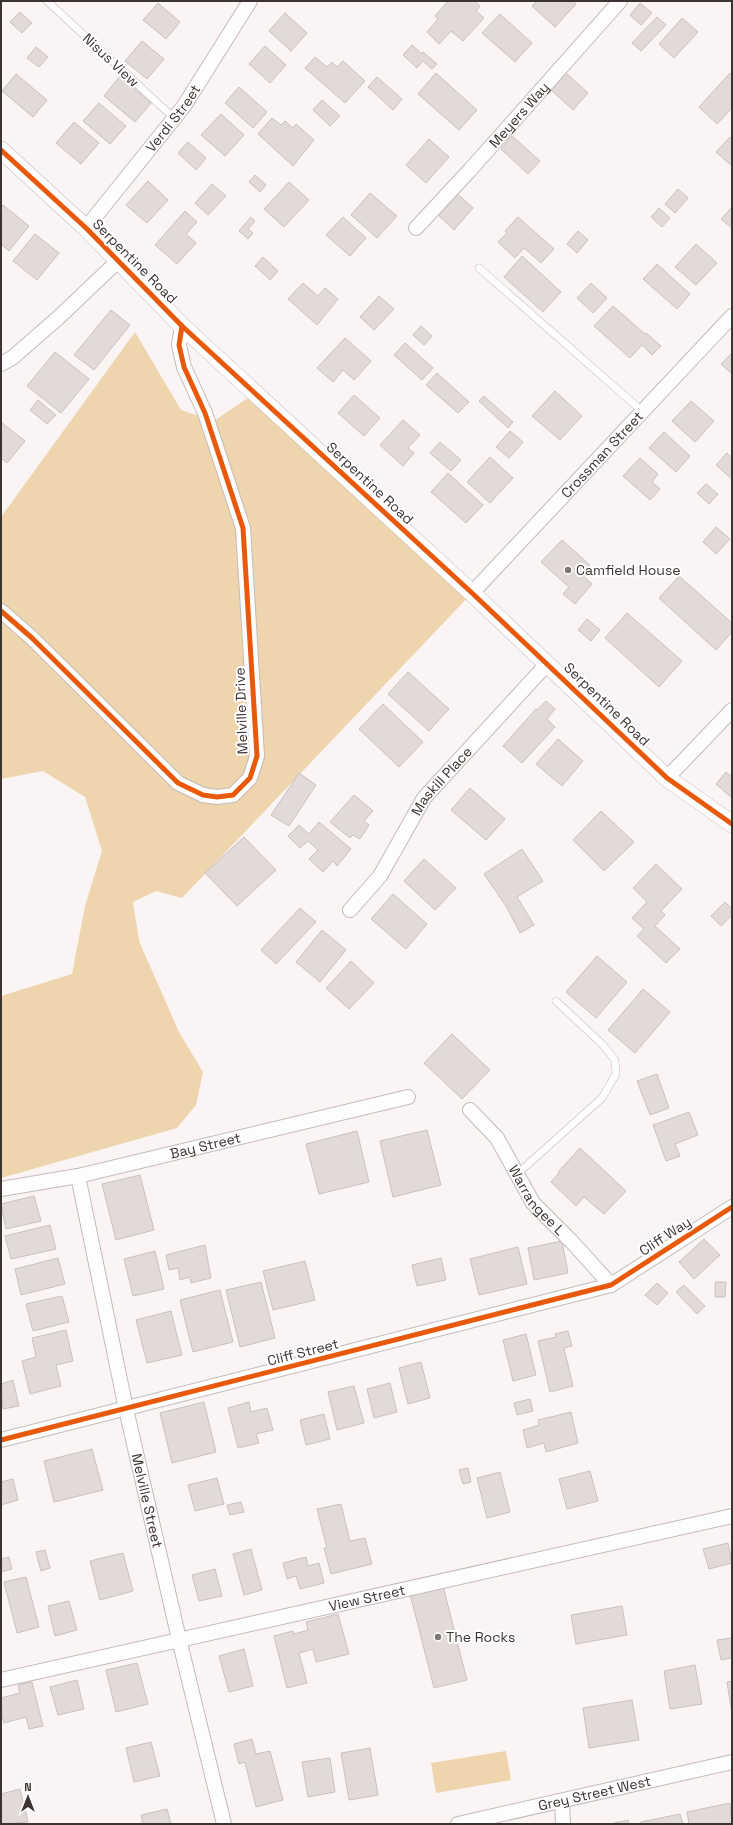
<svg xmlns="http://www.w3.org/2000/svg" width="733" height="1825" viewBox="0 0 733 1825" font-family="'Space Grotesk',sans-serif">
<rect width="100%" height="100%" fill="#faf4f4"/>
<g fill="#efd5ae">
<polygon points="135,332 181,410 214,421 255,393 472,593 182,898 156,891 133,902 139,941 179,1032 203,1072 196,1105 177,1128 1,1178 1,996 72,974 85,906 102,851 85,797 43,771 1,779 1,517"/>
<polygon points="506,1751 511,1780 436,1793 431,1763"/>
</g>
<g fill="#e2d9d9" stroke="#cac1c2">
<polygon points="448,1 475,1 480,6 476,11 484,18 463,41 451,31 439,44 427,32 438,19 435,16"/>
<polygon points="537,1 573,1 576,4 555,27 532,6"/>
<polygon points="158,3 180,22 166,39 143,20"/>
<polygon points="640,3 652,13 641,25 630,15"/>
<polygon points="20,12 32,23 22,33 10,22"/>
<polygon points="285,13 307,33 291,51 269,31"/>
<polygon points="500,14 532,43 515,62 482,33"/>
<polygon points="657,17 666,25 641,51 632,43"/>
<polygon points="682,18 698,32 674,58 659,44"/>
<polygon points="142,41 164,59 147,79 125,61"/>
<polygon points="412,45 422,54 423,52 437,64 432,69 423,61 417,68 403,55"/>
<polygon points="265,46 286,65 270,83 249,64"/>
<polygon points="36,47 48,57 39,67 27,58"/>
<polygon points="315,57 327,67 332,62 337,67 343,61 365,81 345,103 305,68"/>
<polygon points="436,73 477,110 459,130 418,94"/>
<polygon points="566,73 588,93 573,110 551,90"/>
<polygon points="730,73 732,75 732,108 717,124 699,107"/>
<polygon points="16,74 47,100 33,117 2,91"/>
<polygon points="120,76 151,103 135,122 104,96"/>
<polygon points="377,77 402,99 393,110 368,87"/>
<polygon points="239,87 267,112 253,128 225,103"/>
<polygon points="322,100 340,116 330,126 313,110"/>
<polygon points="99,103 126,126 110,144 83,121"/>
<polygon points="221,114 244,135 225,156 201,135"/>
<polygon points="272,118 281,125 285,121 293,128 296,124 314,140 293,166 258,134"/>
<polygon points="74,122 99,143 81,164 56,143"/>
<polygon points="512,136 540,161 528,174 501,149"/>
<polygon points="730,137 732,139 732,166 716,152"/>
<polygon points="429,139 449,157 426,183 406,165"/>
<polygon points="188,142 206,158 196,170 178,153"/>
<polygon points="255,175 266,185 260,192 249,182"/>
<polygon points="148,181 168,200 147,223 126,205"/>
<polygon points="289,182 309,200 284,227 264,209"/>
<polygon points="212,184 226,196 208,215 195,203"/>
<polygon points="678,189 688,198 675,213 665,204"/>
<polygon points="454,191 473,208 454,230 435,212"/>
<polygon points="370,193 397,216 377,238 351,215"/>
<polygon points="3,205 29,226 9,251 1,244 1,208"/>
<polygon points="732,207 732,228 721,219"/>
<polygon points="659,208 670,218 662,227 651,217"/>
<polygon points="185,211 197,222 186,234 196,243 177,264 155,245"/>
<polygon points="251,217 255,221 248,229 253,233 248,239 239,231"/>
<polygon points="343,217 366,238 350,256 326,235"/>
<polygon points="518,217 554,249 541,263 524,248 515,258 498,242 507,233 505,231"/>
<polygon points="578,231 588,240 577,253 567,244"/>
<polygon points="35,234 59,253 37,280 13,261"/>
<polygon points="696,244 717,263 696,285 675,267"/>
<polygon points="522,256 561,292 543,312 504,277"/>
<polygon points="263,257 278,271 270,280 255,266"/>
<polygon points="657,264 690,294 677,309 643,279"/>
<polygon points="303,283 318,296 325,288 338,299 317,325 288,299"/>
<polygon points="591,283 607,298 593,313 577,298"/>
<polygon points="379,296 394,309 374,330 360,317"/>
<polygon points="613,306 645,334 646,333 661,346 652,355 642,345 630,358 594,326"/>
<polygon points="111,310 130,325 94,370 74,355"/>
<polygon points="421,326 432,336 424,345 413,335"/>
<polygon points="345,338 371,361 354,380 343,370 333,382 317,368"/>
<polygon points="405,343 433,368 422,380 394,355"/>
<polygon points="55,352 89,379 61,413 27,386"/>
<polygon points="732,353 732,374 721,364"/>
<polygon points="437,373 469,402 458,413 426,385"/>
<polygon points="555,391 582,416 560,440 532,416"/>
<polygon points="354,395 380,418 364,436 338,413"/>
<polygon points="484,396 513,422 508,428 479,401"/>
<polygon points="38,400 56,415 47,424 30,410"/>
<polygon points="691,401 714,421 695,442 672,421"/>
<polygon points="403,420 420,435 408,448 414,453 403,466 380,445"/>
<polygon points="1,422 25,441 7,463 1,458"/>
<polygon points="510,431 523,442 509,458 496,447"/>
<polygon points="664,432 690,456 676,472 649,448"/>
<polygon points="440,442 461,460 451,471 430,453"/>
<polygon points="727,453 732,458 732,479 716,465"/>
<polygon points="490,457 513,478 490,503 467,482"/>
<polygon points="640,458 658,474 652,482 660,489 650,500 623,476"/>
<polygon points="448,473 483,505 466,523 431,492"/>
<polygon points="706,484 718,494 709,504 697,493"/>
<polygon points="716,527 730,539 716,554 703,542"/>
<polygon points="562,540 590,565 582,575 592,584 575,604 563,594 569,587 541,562"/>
<polygon points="679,576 732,623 732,632 716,650 659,598"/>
<polygon points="627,613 682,661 659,687 605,638"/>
<polygon points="587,619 600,630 591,641 578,630"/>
<polygon points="408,672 449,709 429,731 388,694"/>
<polygon points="546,701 555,709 547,719 555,727 522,763 503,746 536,709 537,710"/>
<polygon points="383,704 423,742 399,767 359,729"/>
<polygon points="558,739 583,761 562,786 536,764"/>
<polygon points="726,772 732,777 732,798 716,784"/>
<polygon points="299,773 316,785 289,826 271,815"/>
<polygon points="470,788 505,819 486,840 451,810"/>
<polygon points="354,795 373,811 364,821 369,825 360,839 353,835 350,838 330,822"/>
<polygon points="601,811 634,842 604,871 573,840"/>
<polygon points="319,822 351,849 337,866 333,861 323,872 309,859 318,850 308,841 300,848 288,836 299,825 309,834"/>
<polygon points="244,837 276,870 237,906 205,873"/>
<polygon points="522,849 543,881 517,897 534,925 520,933 506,906 484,874"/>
<polygon points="424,859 456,888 435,910 404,881"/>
<polygon points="656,864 682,889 661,911 665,915 655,926 680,949 666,963 637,936 644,929 632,918 647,902 633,888"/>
<polygon points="393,894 427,924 406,949 371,919"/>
<polygon points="725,902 732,909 732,915 721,926 711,916"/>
<polygon points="300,908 316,922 276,964 261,950"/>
<polygon points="322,930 346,950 320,982 296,962"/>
<polygon points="597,956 627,982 596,1018 566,992"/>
<polygon points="351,961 374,983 349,1009 326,988"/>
<polygon points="643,989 670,1012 635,1053 608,1030"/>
<polygon points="452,1034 490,1070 462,1099 424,1063"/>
<polygon points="657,1074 669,1108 650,1115 637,1081"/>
<polygon points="689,1112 698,1135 675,1144 680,1156 666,1161 653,1125"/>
<polygon points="427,1130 441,1185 393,1197 380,1141"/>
<polygon points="357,1131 369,1182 319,1194 306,1144"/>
<polygon points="580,1148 626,1191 604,1214 584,1197 576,1206 551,1182 559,1173 558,1172"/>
<polygon points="140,1175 154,1230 116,1240 102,1184"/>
<polygon points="34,1196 41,1221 6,1229 1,1204"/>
<polygon points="50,1225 56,1249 11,1259 5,1236"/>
<polygon points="704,1239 720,1255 694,1279 679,1262"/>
<polygon points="562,1241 568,1273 534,1280 528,1248"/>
<polygon points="205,1245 211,1278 191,1283 190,1277 180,1280 178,1268 169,1270 166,1255"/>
<polygon points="518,1247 527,1284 479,1295 470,1259"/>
<polygon points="155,1251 164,1289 133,1296 124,1259"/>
<polygon points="58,1258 65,1284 21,1295 15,1269"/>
<polygon points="441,1258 446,1280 417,1286 412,1265"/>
<polygon points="305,1261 315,1300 273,1310 263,1271"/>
<polygon points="261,1282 275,1338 240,1347 226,1290"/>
<polygon points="715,1282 726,1282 725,1297 715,1297"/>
<polygon points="657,1283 668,1293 657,1305 645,1295"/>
<polygon points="684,1285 705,1306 697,1314 676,1292"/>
<polygon points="220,1290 233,1342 193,1352 180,1300"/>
<polygon points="62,1296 69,1322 33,1331 26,1304"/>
<polygon points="171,1311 182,1355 147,1363 136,1320"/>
<polygon points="66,1330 73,1361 56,1365 61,1386 30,1394 22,1361 36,1357 32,1338"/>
<polygon points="568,1331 572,1346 564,1348 573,1386 550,1392 538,1341 556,1337 555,1334"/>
<polygon points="526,1334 536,1375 513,1381 503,1340"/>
<polygon points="421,1362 430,1398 408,1404 399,1368"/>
<polygon points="13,1380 19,1406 3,1409 1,1384"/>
<polygon points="390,1383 397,1412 374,1418 367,1389"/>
<polygon points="354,1386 364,1423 337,1430 328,1392"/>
<polygon points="530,1399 533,1411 517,1415 514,1403"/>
<polygon points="204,1402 216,1452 172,1463 160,1413"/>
<polygon points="249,1402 251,1412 267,1408 273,1430 256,1434 259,1443 238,1448 228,1408"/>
<polygon points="571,1412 578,1443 546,1452 544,1443 527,1448 523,1430 539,1425 538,1420"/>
<polygon points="324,1414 330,1439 306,1445 300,1420"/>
<polygon points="92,1449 103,1490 54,1502 44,1461"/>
<polygon points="468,1468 471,1482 463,1484 459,1470"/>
<polygon points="590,1471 598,1501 567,1509 559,1479"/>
<polygon points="500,1472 510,1512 487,1518 477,1478"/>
<polygon points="217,1478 224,1504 195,1511 188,1485"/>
<polygon points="13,1479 18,1500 1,1505 1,1482"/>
<polygon points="241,1502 244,1512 230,1515 227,1505"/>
<polygon points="341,1504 350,1541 365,1538 372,1564 331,1574 324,1548 327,1548 317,1509"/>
<polygon points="728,1543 732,1563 709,1569 703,1549"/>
<polygon points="251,1549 262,1590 244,1595 233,1554"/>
<polygon points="45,1550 50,1568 41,1571 36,1552"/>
<polygon points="123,1553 133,1591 100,1600 90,1561"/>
<polygon points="9,1557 12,1569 1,1572 1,1559"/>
<polygon points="306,1557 308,1566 319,1563 324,1583 300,1589 296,1576 287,1579 283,1563"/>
<polygon points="215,1569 222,1596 199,1601 192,1575"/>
<polygon points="26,1577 39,1627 17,1633 4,1582"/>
<polygon points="443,1586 467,1680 434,1688 410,1594"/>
<polygon points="69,1601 77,1630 55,1636 48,1606"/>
<polygon points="622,1606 627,1635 576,1644 571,1615"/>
<polygon points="338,1614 349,1654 316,1662 313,1649 299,1653 307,1683 287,1688 274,1636 293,1631 294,1634 308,1630 306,1622"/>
<polygon points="732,1638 732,1658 721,1660 717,1640"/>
<polygon points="244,1649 253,1686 229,1692 219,1656"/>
<polygon points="137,1663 148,1704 116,1712 106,1670"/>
<polygon points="695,1665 702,1704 670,1709 664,1671"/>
<polygon points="77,1680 84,1709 58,1715 50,1687"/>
<polygon points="732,1681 732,1714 727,1682"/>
<polygon points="32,1682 43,1726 29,1729 26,1717 4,1723 1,1712 1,1698 20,1693 18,1685"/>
<polygon points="632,1700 639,1740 589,1748 583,1708"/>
<polygon points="252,1739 256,1754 270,1751 283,1800 256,1807 245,1762 239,1764 234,1744"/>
<polygon points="151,1742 160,1776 134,1782 126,1748"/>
<polygon points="370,1748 378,1795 349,1800 341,1753"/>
<polygon points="330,1758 335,1792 308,1797 302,1762"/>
<polygon points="20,1789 28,1822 1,1824 1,1794"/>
<polygon points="730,1803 732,1824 689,1824 687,1812"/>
<polygon points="167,1809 171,1824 143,1824 141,1815"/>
<polygon points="680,1814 683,1824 641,1824 641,1822"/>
<polygon points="628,1820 629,1824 610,1824"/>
</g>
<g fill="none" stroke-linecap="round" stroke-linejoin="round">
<defs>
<g id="service">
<polyline points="47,1 175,119"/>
<polyline points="479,268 642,411"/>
<polyline points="517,1174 602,1098 616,1074 615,1060 603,1045 556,1001"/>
</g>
<g id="minor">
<path id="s1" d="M86,228L184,106L250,1"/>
<path id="s2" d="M416,228L470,170L620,1"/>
<polyline points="1,364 12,358 58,318 118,261"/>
<path id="s3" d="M472,593L732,316"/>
<polyline points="1,611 32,638 178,783 203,795 217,797 233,795 250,778 257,756 243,528 205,413 184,367 179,345 182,326"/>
<polyline points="667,778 732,710"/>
<path id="s4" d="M350,910L380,876L424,798L547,664"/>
<path id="s5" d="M470,1110L497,1138L533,1203L572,1242L611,1285"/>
<path id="s6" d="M78,1176L126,1409L179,1639L224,1824"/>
<path id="s7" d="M1,1189L78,1176L408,1097"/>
<polyline points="1,1440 611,1285 732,1207"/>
<path id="s8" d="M1,1680L732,1516"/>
<polyline points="562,1801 563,1824"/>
<path id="s9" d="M458,1824L732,1762"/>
</g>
<polyline id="tertiary" points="1,150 86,228 182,326 472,593 667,778 732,824"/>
</defs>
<use href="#service" stroke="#c3bbba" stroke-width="8"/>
<use href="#minor" stroke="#c3bbba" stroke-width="16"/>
<use href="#tertiary" stroke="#c3bbba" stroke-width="18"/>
<use href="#service" stroke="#fefdfd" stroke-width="7"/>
<use href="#minor" stroke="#fefdfd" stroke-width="14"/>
<use href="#tertiary" stroke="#fefdfd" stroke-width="17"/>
<defs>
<g id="cycleway">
<polyline points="1,150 86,228 182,326 472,593 667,778 732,824"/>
<polyline points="1,611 32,638 178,783 203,795 217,797 233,795 250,778 257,756 243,528 205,413 184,367 179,345 182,326"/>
<polyline points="1,1440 611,1285 732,1207"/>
</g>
</defs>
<use href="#cycleway" stroke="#fff" stroke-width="8"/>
<use href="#cycleway" stroke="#e8590c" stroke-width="5"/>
</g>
<g fill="#7f7775" stroke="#fff" stroke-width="1.5">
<circle cx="568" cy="570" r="4"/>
<circle cx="438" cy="1637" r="4"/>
</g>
<g text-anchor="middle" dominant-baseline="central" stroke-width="4" stroke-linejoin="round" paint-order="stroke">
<g font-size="14" fill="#3d3330" stroke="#fff">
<text transform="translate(111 60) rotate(43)">Nisus View</text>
<text stroke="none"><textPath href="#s2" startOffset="153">Meyers Way</textPath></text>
<text stroke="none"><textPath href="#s1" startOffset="140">Verdi Street</textPath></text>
<text transform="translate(135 261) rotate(45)">Serpentine Road</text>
<text stroke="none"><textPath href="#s3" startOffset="190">Crossman Street</textPath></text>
<text transform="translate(370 483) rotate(43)">Serpentine Road</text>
<text transform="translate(607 704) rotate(44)">Serpentine Road</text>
<text transform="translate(241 711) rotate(-92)">Melville Drive</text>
<text stroke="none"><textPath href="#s4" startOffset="159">Maskill Place</textPath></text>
<text stroke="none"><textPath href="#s7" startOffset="209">Bay Street</textPath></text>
<text stroke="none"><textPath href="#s5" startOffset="113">Warrangee L</textPath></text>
<text transform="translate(665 1236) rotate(-33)">Cliff Way</text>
<text transform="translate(303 1352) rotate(-14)">Cliff Street</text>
<text stroke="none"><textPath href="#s6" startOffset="332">Melville Street</textPath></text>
<text stroke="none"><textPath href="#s8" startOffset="375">View Street</textPath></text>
<text stroke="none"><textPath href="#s9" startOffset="140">Grey Street West</textPath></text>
</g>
<g font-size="14" fill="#3d3330" stroke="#fff" text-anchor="start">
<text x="576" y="570">Camfield House</text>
<text x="446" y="1637">The Rocks</text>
</g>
</g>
<rect width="733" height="1825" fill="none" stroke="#3d3330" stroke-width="4"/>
<g transform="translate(28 1797)" stroke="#ffffff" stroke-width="3" paint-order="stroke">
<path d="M0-3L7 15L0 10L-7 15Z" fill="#3d3330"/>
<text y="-6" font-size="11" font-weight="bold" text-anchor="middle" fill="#3d3330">N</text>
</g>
</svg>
